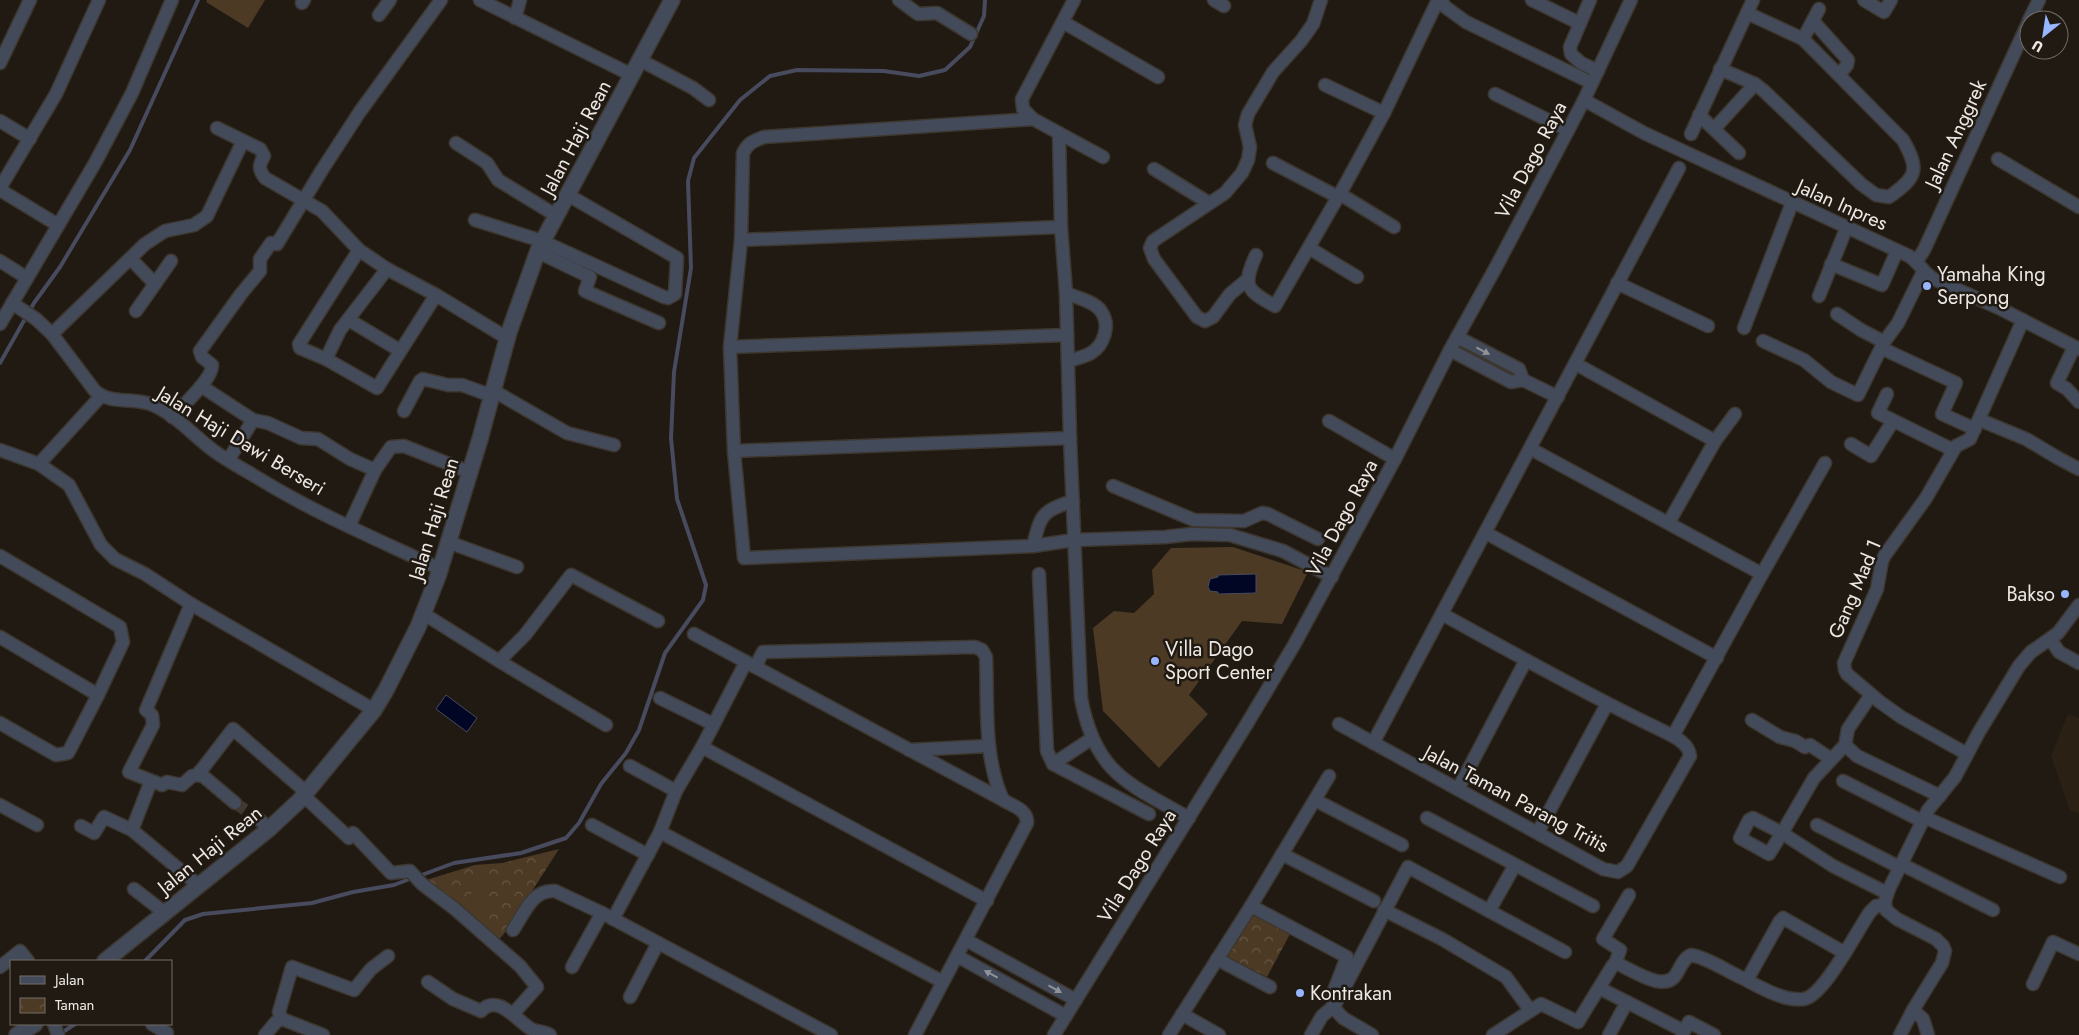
<svg xmlns="http://www.w3.org/2000/svg" width="2079" height="1035" viewBox="0 0 2079 1035" font-family="Jost,sans-serif">
<defs>
<pattern id="park-crowns" width="20" height="18" patternUnits="userSpaceOnUse" patternTransform="scale(1.25)"><rect width="20" height="18" fill="#4c3a25"/><path d="M2 6a3 3 0 1 1 6 0M12 15a3 3 0 1 1 6 0" fill="none" stroke="#665644"/></pattern>
</defs>
<rect width="100%" height="100%" fill="#201a13"/>
<polygon fill="#2b2014" points="2068,714 2079,718 2079,813 2070,811 2051,756"/>
<g fill="url(#park-crowns)">
<polygon points="559,849 507,930 497,942 423,881 475,865 502,863"/>
<polygon points="1251,911 1290,934 1267,977 1224,955"/>
</g>
<g fill="#4c3a25">
<polygon points="207,0 265,0 248,28 206,2"/>
<polygon points="1233,547 1308,572 1282,624 1242,621 1189,695 1208,714 1159,768 1103,711 1093,628 1114,611 1134,613 1154,594 1152,570 1171,548"/>
<polygon points="473,873 491,874 488,909 470,907"/>
</g>
<g fill="#010624" stroke="#484a5d">
<polygon points="1256,574 1256,593 1218,594 1218,592 1210,591 1208,587 1210,579 1218,577 1218,575"/>
<polygon points="446,695 477,718 467,732 436,709"/>
</g>
<g fill="none" stroke-linecap="round" stroke-linejoin="round">
<g stroke="#484a5d" stroke-width="4">
<polyline points="0,363 34,303 60,267 130,150 198,0"/>
<polyline points="419,876 454,863 521,853 566,838 579,823 601,784 626,753 639,730 665,653 703,600 706,585 677,499 671,438 674,372 691,268 688,181 694,158 740,100 770,76 797,70 884,71 919,76 945,70 970,47 984,16 985,0"/>
<polyline points="145,961 185,920 203,914 312,903 353,892 394,885 412,878"/>
<polyline points="60,1034 75,1024"/>
</g>
<polyline stroke="#3f3932" stroke-width="12" stroke-dasharray="12 6" stroke-linecap="butt" points="235,803 259,819"/>
<defs>
<g id="minor">
<polyline points="480,0 632,75"/>
<polyline points="899,0 918,14 937,13 971,34"/>
<polyline points="1074,0 1022,99 1023,109 1033,119 1103,157"/>
<polyline points="1214,0 1224,6"/>
<polyline points="1442,0 1444,6 1466,22 1592,83"/>
<polyline points="1532,0 1579,23"/>
<polyline points="1590,0 1570,47 1571,54 1581,63 1598,71"/>
<polyline points="1864,0 1884,12 1891,0"/>
<polyline points="302,3 304,0"/>
<polyline points="379,15 390,0"/>
<polyline points="515,18 520,0"/>
<polyline points="2029,20 2039,0"/>
<polyline points="1813,21 1848,60 1847,65 1839,75"/>
<polyline points="1063,22 1158,77"/>
<polyline points="1803,39 1819,9"/>
<polyline points="640,60 693,88 709,100"/>
<polyline points="0,63 30,0"/>
<path d="M1720,69L1755,84L1764,91L1861,184L1876,195L1889,197C1917,177 1920,170 1903,140L1803,39L1747,13"/>
<polyline points="1325,85 1384,113"/>
<polyline points="1495,94 1568,130"/>
<path d="M1584,100L1644,133L1909,256C1919,262 1923,273 1934,279L2001,309L2079,349"/>
<polyline points="1699,115 1739,153"/>
<path d="M1033,119L764,137C753,141 748,143 743,153L741,240L730,347L734,451L744,558L1033,546L1074,540L1165,537L1192,534L1230,535L1283,551L1332,577"/>
<polyline points="0,121 30,139"/>
<path d="M217,128L260,149L264,156C259,165 258,169 265,178L322,211L359,250L387,269L436,295L507,338"/>
<polyline points="1714,129 1755,84"/>
<path d="M1059,133L1061,227L1066,293L1070,438L1081,698C1095,773 1127,783 1189,818"/>
<polyline points="1691,134 1753,0"/>
<polyline points="456,143 487,163 498,180 557,216"/>
<polyline points="1998,159 2079,207"/>
<polyline points="1273,163 1338,197"/>
<polyline points="1154,169 1209,203"/>
<polyline points="0,188 56,94 99,0"/>
<polyline points="0,190 58,225"/>
<polyline points="1340,194 1394,227"/>
<polyline points="475,220 542,241 664,297 668,298 675,294 677,258 568,195"/>
<polyline points="741,240 1061,227"/>
<polyline points="1309,248 1357,277"/>
<polyline points="359,250 299,344 300,348 326,359 377,388 436,295"/>
<polyline points="538,252 590,277 585,291 659,323"/>
<path d="M1256,255C1242,286 1246,290 1275,306L1346,183L1384,113L1438,0"/>
<polyline points="131,259 155,284"/>
<polyline points="0,261 27,278"/>
<polyline points="1916,262 1924,250 2029,21"/>
<polyline points="1831,264 1882,285 1897,251"/>
<polyline points="1247,280 1230,294 1213,317 1205,321 1197,317 1154,259 1150,248 1153,241 1225,193 1242,173 1248,160 1250,147 1245,125 1248,114 1273,72 1301,41 1313,24 1321,0"/>
<polyline points="1617,283 1708,326"/>
<path d="M1066,293C1077,298 1094,301 1101,311C1111,325 1104,345 1091,353C1084,357 1075,359 1068,361"/>
<polyline points="1819,296 1844,234"/>
<path d="M12,303L36,319L52,334L95,391C111,405 134,397 153,405C176,415 194,436 214,451C229,462 247,471 263,481C319,515 381,541 440,569"/>
<polyline points="136,311 171,261"/>
<polyline points="1837,314 1861,330 1884,342"/>
<polyline points="349,320 399,350"/>
<polyline points="0,324 95,163 132,93 172,0"/>
<polyline points="1744,328 1792,203"/>
<polyline points="52,334 145,244 165,231 194,225 207,216 243,141"/>
<polyline points="1763,341 1804,360 1831,382 1858,395 1884,342 1898,323 1923,272"/>
<polyline points="730,347 1067,335"/>
<polyline points="2074,347 2057,383 2067,389 2079,402"/>
<polyline points="1881,348 1956,383 1942,414 1975,429"/>
<polyline points="1450,350 1511,382 1523,380 1519,369 1457,337"/>
<polyline points="326,359 340,330 387,269"/>
<polyline points="1576,364 1715,441"/>
<polyline points="1523,380 1558,397"/>
<polyline points="201,386 253,420"/>
<polyline points="1887,394 1878,413 1953,450"/>
<polyline points="404,411 420,381 423,379 448,385 462,385 484,393 494,391 567,433 614,445"/>
<path d="M172,417C182,406 213,379 212,365L202,357L200,351L241,294L260,271V259L271,243L277,244L322,170L359,113L441,0"/>
<polyline points="1980,420 2026,439 2058,458 2079,469"/>
<polyline points="1329,421 1395,459"/>
<polyline points="1851,444 1871,456 1893,421"/>
<polyline points="1531,449 1762,574"/>
<polyline points="0,450 39,464 69,485 101,545 115,559 145,574 191,604 374,710"/>
<polyline points="734,451 1070,438"/>
<polyline points="229,459 253,420 268,423 301,438 318,439 350,459 375,470"/>
<polyline points="39,464 101,396"/>
<polyline points="1113,486 1194,520 1244,521 1262,513 1268,514 1318,539"/>
<polyline points="1669,522 1715,441 1735,414"/>
<polyline points="349,526 375,470 391,447 404,446 469,472"/>
<polyline points="1486,533 1717,658"/>
<polyline points="448,542 517,567"/>
<path d="M1033,546C1041,515 1041,511 1073,501"/>
<polyline points="0,556 120,627 123,642 98,695 68,753 56,755 0,723"/>
<polyline points="1039,574 1047,751 1053,764 1149,814"/>
<polyline points="191,604 146,710 152,715 153,725 129,772 162,785 167,782 182,785 192,776 197,775 203,768 233,729 306,792"/>
<polyline points="424,614 499,661 606,725"/>
<path d="M694,634L1003,800C1013,806 1028,810 1027,823L915,1035"/>
<polyline points="0,637 98,695"/>
<polyline points="2051,640 2059,652 2079,663"/>
<polyline points="499,661 525,635 571,575 658,621"/>
<path d="M755,667L763,652L975,647L982,650L986,657C988,705 983,756 1003,800"/>
<polyline points="1871,695 1848,729 1845,745 1814,778 1782,833 1833,866 1887,893"/>
<polyline points="660,698 713,724"/>
<polyline points="1752,720 1780,737 1795,741 1805,747 1810,745 1831,759"/>
<path d="M1339,724L1603,869L1618,872L1627,866L1690,756C1689,741 1668,734 1657,728C1584,693 1513,653 1442,614"/>
<polyline points="1673,736 1762,574 1825,463"/>
<polyline points="1373,743 1679,168"/>
<polyline points="1845,745 1857,756 1940,796"/>
<polyline points="702,747 987,901"/>
<polyline points="909,750 989,746"/>
<polyline points="1967,754 1901,717 1880,702 1847,674 1845,670 1844,663 1877,589 1882,561 1885,555 1926,498 1956,446 1970,439 2023,320"/>
<polyline points="1053,764 1091,739"/>
<polyline points="630,766 676,791"/>
<polyline points="197,775 203,776 235,803"/>
<polyline points="1843,781 1922,821"/>
<polyline points="1458,789 1526,660"/>
<polyline points="304,796 349,838 353,833 391,873 410,871 422,884 455,909 520,966 537,987 513,1014"/>
<polyline points="1315,800 1402,845"/>
<polyline points="0,805 37,825"/>
<polyline points="1924,817 2060,877"/>
<polyline points="1427,818 1593,906"/>
<polygon points="1753,818 1782,833 1769,854 1740,838 1749,820"/>
<polyline points="259,819 269,829"/>
<polyline points="592,825 648,855"/>
<polyline points="1817,825 1899,867"/>
<polyline points="81,826 94,833 104,817 132,830 198,885"/>
<polyline points="132,830 151,781"/>
<polyline points="660,832 943,982"/>
<polyline points="1538,832 1607,704"/>
<polyline points="1282,854 1374,901"/>
<polyline points="1901,864 1993,910"/>
<polyline points="134,889 165,913"/>
<polyline points="1251,906 1347,957 1333,993 1333,1007 1343,1018 1372,1035"/>
<polyline points="1384,910 1442,939 1506,977 1530,1010"/>
<polyline points="1489,911 1515,865"/>
<polyline points="613,919 660,832 676,791 702,747 746,662"/>
<path d="M513,930C524,914 532,889 555,891L602,913L831,1035"/>
<polyline points="966,940 1076,1000"/>
<polyline points="957,956 1066,1016"/>
<polyline points="1217,959 1270,987"/>
<polyline points="1615,964 1620,950 1603,939 1629,895"/>
<polyline points="0,967 20,951 28,961"/>
<polyline points="572,967 602,913"/>
<polyline points="1747,980 1780,921 1783,918 1845,953"/>
<path d="M428,982L453,999L481,1011C498,993 516,1020 531,1029C537,1032 544,1031 550,1035"/>
<polyline points="2033,984 2053,942 2079,954"/>
<polyline points="1605,991 1684,1031"/>
<polyline points="630,997 658,943"/>
<polyline points="1913,1010 1923,1019 1928,1035"/>
<polyline points="1182,1014 1219,1035"/>
<polyline points="282,1019 279,1012 292,967 354,990 371,969 388,956"/>
<polyline points="282,1019 323,1035"/>
<polyline points="54,1024 58,1035"/>
<polyline points="152,1024 167,1033"/>
<polyline points="265,1035 276,1022 282,1019"/>
<polyline points="1054,1035 1248,722 1294,645 1395,459 1450,350 1496,267 1584,100 1631,0"/>
<polyline points="1169,1035 1251,906 1329,776"/>
<polyline points="1311,1035 1322,1016 1333,1007 1340,996 1408,867 1565,952"/>
<path d="M1493,1035L1541,1004L1578,1022L1613,965L1618,964C1634,971 1666,994 1677,973C1681,966 1684,958 1691,955C1708,958 1725,970 1740,977C1759,986 1783,1002 1804,999C1824,996 1858,929 1870,912L1876,906L1884,905"/>
<polyline points="1609,1035 1627,1002"/>
<polyline points="1682,1035 1689,1022 1714,1035"/>
<polyline points="1900,1035 1913,1010 1942,963 1945,951 1943,946 1936,939 1897,919 1886,910 1885,901 1889,889 1928,810 1955,777 1979,732 2019,666 2031,652 2058,633 2079,605"/>
</g>
<g id="tertiary">
<polyline points="105,961 269,829 300,800 374,710 386,690 418,627 438,576 480,439 509,332 539,248 672,0"/>
<polyline points="17,1035 35,1024"/>
</g>
</defs>
<use href="#minor" stroke="#3d3730" stroke-width="15"/>
<use href="#tertiary" stroke="#3d3730" stroke-width="18"/>
<use href="#minor" stroke="#434b5b" stroke-width="12"/>
<use href="#tertiary" stroke="#434b5b" stroke-width="15"/>
</g>
<defs><path id="oneway-solid" d="M-6-.8H1V-3.2L6.5 0L1 3.2V.8H-6Z" transform="scale(1.25)"/></defs>
<g fill="#909298">
<use href="#oneway-solid" transform="translate(1483 351) rotate(28)"/>
<use href="#oneway-solid" transform="translate(991 974) rotate(-152)"/>
<use href="#oneway-solid" transform="translate(1055 989) rotate(29)"/>
</g>
<g fill="#97b6fd" stroke="#201a13" stroke-width="2">
<circle cx="1927" cy="286" r="5"/>
<circle cx="2065" cy="594" r="5"/>
<circle cx="1155" cy="661" r="5"/>
<circle cx="1300" cy="993" r="5"/>
</g>
<g text-anchor="middle" dominant-baseline="central" stroke-width="5" stroke-linejoin="round" paint-order="stroke">
<g font-size="20" fill="#ede8e3" stroke="#201a13">
<text transform="translate(1956 134) rotate(-65)">Jalan Anggrek</text>
<text transform="translate(576 138) rotate(-62)">Jalan Haji Rean</text>
<text transform="translate(1531 160) rotate(-62)">Vila Dago Raya</text>
<text transform="translate(1842 205) rotate(24)">Jalan Inpres</text>
<text transform="translate(241 441) rotate(31)">Jalan Haji Dawi Berseri</text>
<text transform="translate(1342 518) rotate(-62)">Vila Dago Raya</text>
<text transform="translate(434 519) rotate(-73)">Jalan Haji Rean</text>
<text transform="translate(1855 589) rotate(-67)">Gang Mad 1</text>
<text transform="translate(1516 799) rotate(28)">Jalan Taman Parang Tritis</text>
<text transform="translate(210 850) rotate(-39)">Jalan Haji Rean</text>
<text transform="translate(1137 866) rotate(-58)">Vila Dago Raya</text>
</g>
<g font-size="20" fill="#ede8e3" stroke="#201a13" text-anchor="start">
<text x="1937" y="274">Yamaha King<tspan x="1937" dy="23">Serpong</tspan></text>
<text x="2055" y="594" text-anchor="end">Bakso</text>
<text x="1165" y="649">Villa Dago<tspan x="1165" dy="23">Sport Center</tspan></text>
<text x="1310" y="993">Kontrakan</text>
</g>
</g>
<rect x="10" y="960" width="162" height="65" fill="#201a13" stroke="#726c66"/>
<rect x="20" y="976" width="25" height="8" fill="#434b5b" stroke="#726c66"/>
<text x="55" y="985" font-size="15" fill="#ede8e3">Jalan</text>
<rect x="20" y="998" width="25" height="15" fill="url(#park-crowns)" stroke="#726c66"/>
<text x="55" y="1010" font-size="15" fill="#ede8e3">Taman</text>
<g transform="translate(2044 35) rotate(210)"><circle r="24" fill="#201a13" stroke="#726c66"/>
<path d="M0-4L9 19L0 12L-9 19Z" fill="#97b6fd"/>
<text y="-8" font-size="14" font-weight="bold" text-anchor="middle" fill="#ede8e3">U</text>
</g>
</svg>
